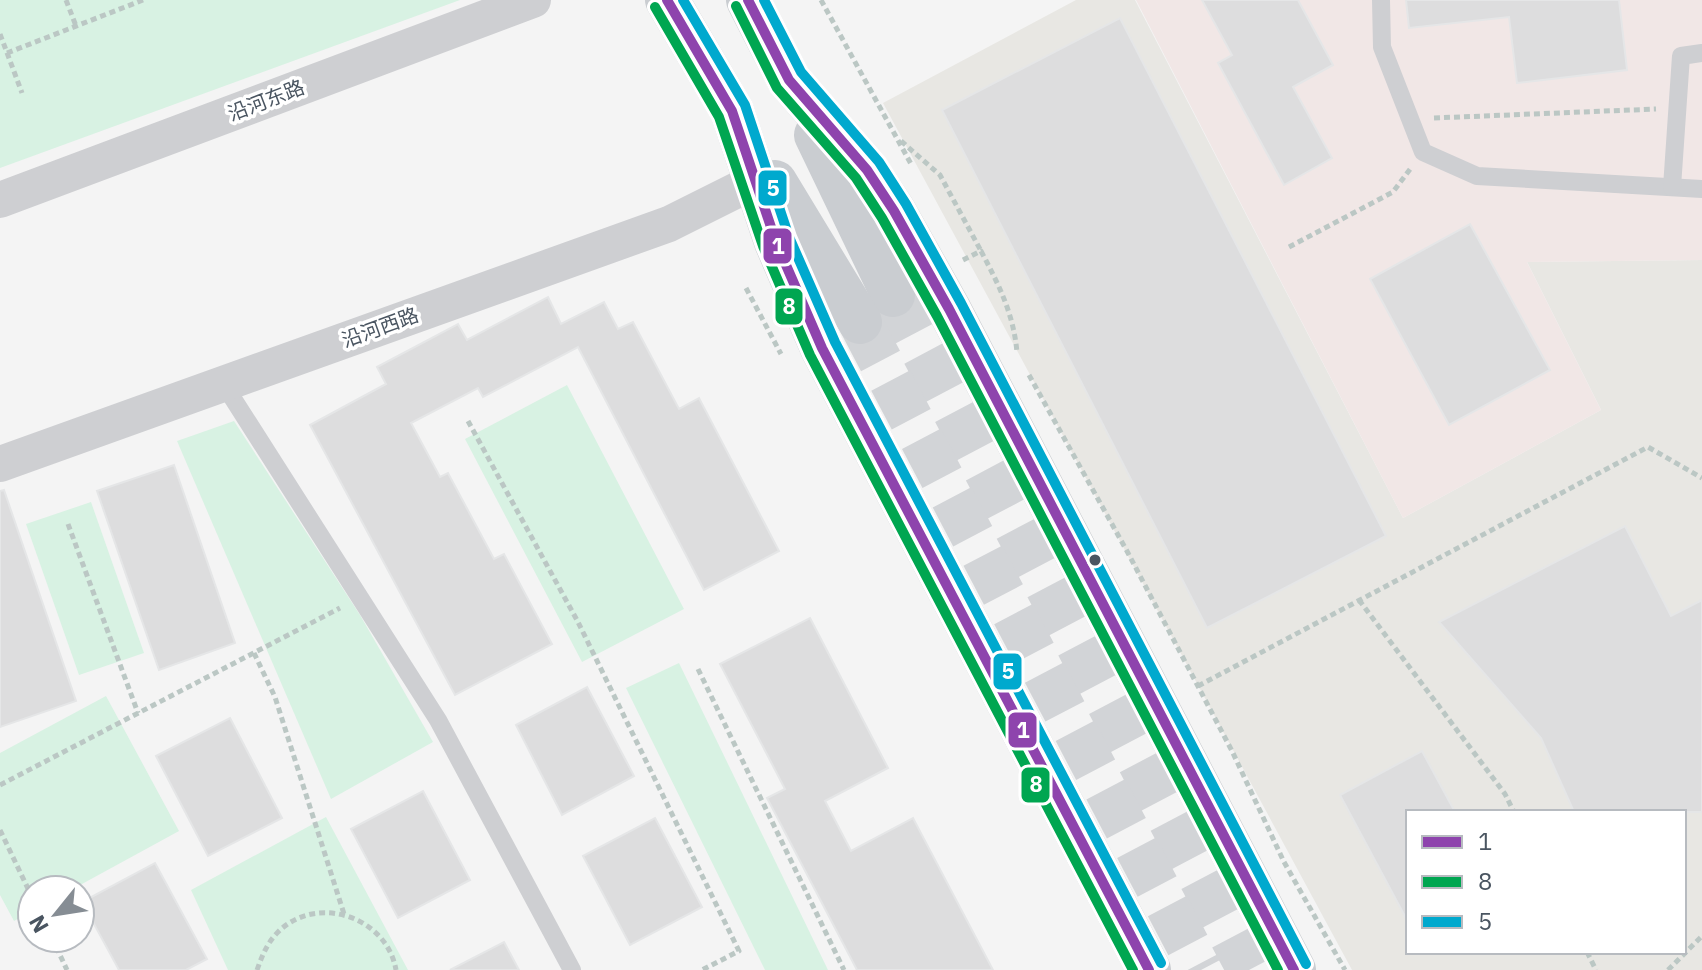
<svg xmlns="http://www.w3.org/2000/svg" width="1702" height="970" viewBox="0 0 1702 970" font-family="'IBM Plex Sans','Noto Sans SC',sans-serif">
<rect width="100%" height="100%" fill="#f4f4f4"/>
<path fill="#e8e7e3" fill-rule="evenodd" d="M1076,0H1135L1403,518L1601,410L1527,262L1702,260V970H1352L883,103ZM1408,812H1684V952H1408Z"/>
<polygon fill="#f1e7e6" points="1136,0 1702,0 1702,260 1527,262 1601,410 1403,518"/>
<g fill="#d8f2e3">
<polygon points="0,0 460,0 0,168"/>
<polygon points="567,385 684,609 582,662 465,439"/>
<polygon points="234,421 360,615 433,742 331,799 177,441"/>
<polygon points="91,502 144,653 79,675 26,524"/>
<polygon points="679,663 828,970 765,970 626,688"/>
<polygon points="106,696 179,831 71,890 32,890 32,911 14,921 0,895 0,753"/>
<polygon points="326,817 408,970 228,970 191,890"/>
</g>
<g fill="#ddddde" stroke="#e5e6e7" stroke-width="2">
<polygon points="1202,0 1298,0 1333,65 1293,87 1332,158 1284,185 1218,63 1232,55"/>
<polygon points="1406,0 1619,0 1627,70 1517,83 1509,17 1409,28"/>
<polygon points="1120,18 1386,536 1207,628 942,110"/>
<polygon points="1470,224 1550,370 1449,425 1370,279"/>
<polygon points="548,297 561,324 604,302 618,329 633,322 679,409 699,398 779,551 704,590 578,347 483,397 478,388 411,423 440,477 448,473 494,559 504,554 552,644 455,695 310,425 386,384 377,367 458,324 467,340"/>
<polygon points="174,465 235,643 159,670 97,491"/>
<polygon points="4,490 76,701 0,727 0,491"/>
<polygon points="1625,526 1671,616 1702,600 1702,812 1574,812 1541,738 1439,622"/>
<polygon points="810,618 888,768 825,801 851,851 913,818 993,970 857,970 767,798 785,789 720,664"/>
<polygon points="587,687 634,776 562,815 516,725"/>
<polygon points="230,718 282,818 208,856 156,756"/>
<polygon points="1422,751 1455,812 1408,812 1408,922 1340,795"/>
<polygon points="423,791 470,880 398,918 351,829"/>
<polygon points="655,818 702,907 630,945 583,856"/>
<polygon points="155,863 207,959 186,970 119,970 82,902"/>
<polygon points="504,942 519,970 450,970"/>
</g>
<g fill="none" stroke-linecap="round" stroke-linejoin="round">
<g stroke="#d2d4d7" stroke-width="44" stroke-dasharray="44 22" stroke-linecap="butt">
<polyline points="893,295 1249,970"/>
<polyline points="860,322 1201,970"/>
</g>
<g stroke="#bbc7c4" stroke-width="5" stroke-dasharray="6 4" stroke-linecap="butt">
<polyline points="66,0 76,26"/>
<polyline points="821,0 911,164"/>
<polyline points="0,34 22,93"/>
<polyline points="7,53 143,0"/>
<polyline points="1434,118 1656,109"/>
<polyline points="901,141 940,175 981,251"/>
<polyline points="1289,247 1393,192 1411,168"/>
<path d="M963,260L981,251C999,285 1014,315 1017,353"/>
<polyline points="746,288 781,354"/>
<polyline points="1029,375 1128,553 1232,751 1284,862 1345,970"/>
<polyline points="468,421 578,622 739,951 702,970"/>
<polyline points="68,524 138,713"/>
<polyline points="1359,600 1505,794 1514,812"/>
<polyline points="254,653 275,697 344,914"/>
<polyline points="698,669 844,970"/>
<polyline points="1198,686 1648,447 1702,478"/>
<polyline points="0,785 340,608"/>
<polyline points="0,830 32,897"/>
<polyline points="52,938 67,970"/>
<polyline points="1587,952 1596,970"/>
<path d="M257,970C262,956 267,943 278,932C317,893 387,917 396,970"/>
<polyline points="1668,970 1702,936"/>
</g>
<g stroke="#cecfd2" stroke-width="18">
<polyline points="1381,0 1382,47 1423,152 1477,176 1702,189"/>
<polyline points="1672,187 1681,56 1702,53"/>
<polyline points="223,383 438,720 572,970"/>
</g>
<g stroke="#cecfd2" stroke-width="36">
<polyline points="0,200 533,0"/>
<polyline points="0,464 669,224 755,181"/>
</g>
<g stroke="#cacdd1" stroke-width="44">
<polyline points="667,0 732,111 776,242 822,348 1149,970"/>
<polyline points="748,0 789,80 867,170 894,211 949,309 1294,970"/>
<polyline points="816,135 893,295"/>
<polyline points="775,182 860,322"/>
</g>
<defs>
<g id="bus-1">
<polyline points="667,0 732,111 776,242 822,348 1149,970"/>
<polyline points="748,0 789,80 867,170 894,211 949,309 1294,970"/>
</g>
<g id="bus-2">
<polyline points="736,6 777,88 856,178 882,218 937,316 1278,970"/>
<polyline points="655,7 719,117 763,246 810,355 1133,970"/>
</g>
<g id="bus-3">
<polyline points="683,0 745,105 789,237 835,342 1161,963"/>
<polyline points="764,0 801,72 879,162 906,204 961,303 1306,964"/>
</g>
</defs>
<use href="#bus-1" stroke="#fff" stroke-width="16"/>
<use href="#bus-2" stroke="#fff" stroke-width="16"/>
<use href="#bus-3" stroke="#fff" stroke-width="16"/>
<use href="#bus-1" stroke="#8e44ad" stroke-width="10"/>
<use href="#bus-2" stroke="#00a651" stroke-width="10"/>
<use href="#bus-3" stroke="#00a9ce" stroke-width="10"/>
</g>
<circle fill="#4a5561" stroke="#fff" stroke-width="3" cx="1095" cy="560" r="7"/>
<g text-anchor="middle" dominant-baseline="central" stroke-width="7" stroke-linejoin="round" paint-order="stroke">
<g font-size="20" fill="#4a5561" stroke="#fff">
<text transform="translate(266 100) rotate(-21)">沿河东路</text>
<text transform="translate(380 327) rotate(-20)">沿河西路</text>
</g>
</g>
<g stroke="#fff" stroke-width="3">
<rect x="757" y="169" width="31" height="38" rx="8" fill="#00a9ce"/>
<rect x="762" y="227" width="31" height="38" rx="8" fill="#8e44ad"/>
<rect x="774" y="287" width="30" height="39" rx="8" fill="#00a651"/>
<rect x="992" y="652" width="31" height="39" rx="8" fill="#00a9ce"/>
<rect x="1007" y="711" width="31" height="38" rx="8" fill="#8e44ad"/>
<rect x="1020" y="766" width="31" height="38" rx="8" fill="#00a651"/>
</g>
<g font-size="22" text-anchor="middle" font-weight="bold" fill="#fff">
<text x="773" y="196">5</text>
<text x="778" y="254">1</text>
<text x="789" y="314">8</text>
<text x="1008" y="679">5</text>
<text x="1023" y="738">1</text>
<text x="1036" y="792">8</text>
</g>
<rect x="1406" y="810" width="280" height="144" fill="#ffffff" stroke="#b7bbc0" stroke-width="2"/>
<rect x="1422" y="836" width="40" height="12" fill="#8e44ad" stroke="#b7bbc0" stroke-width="2"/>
<text x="1478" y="850" font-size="24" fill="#4a5561">1</text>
<rect x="1422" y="876" width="40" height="12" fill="#00a651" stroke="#b7bbc0" stroke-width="2"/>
<text x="1478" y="890" font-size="24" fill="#4a5561">8</text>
<rect x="1422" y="916" width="40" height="12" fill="#00a9ce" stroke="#b7bbc0" stroke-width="2"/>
<text x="1478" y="930" font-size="24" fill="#4a5561">5</text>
<g transform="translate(56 914) rotate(240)"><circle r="38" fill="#ffffff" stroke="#b7bbc0" stroke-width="2"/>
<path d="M0-6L14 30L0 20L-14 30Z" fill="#868d94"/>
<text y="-12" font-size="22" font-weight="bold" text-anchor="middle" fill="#4a5561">N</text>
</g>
</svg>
